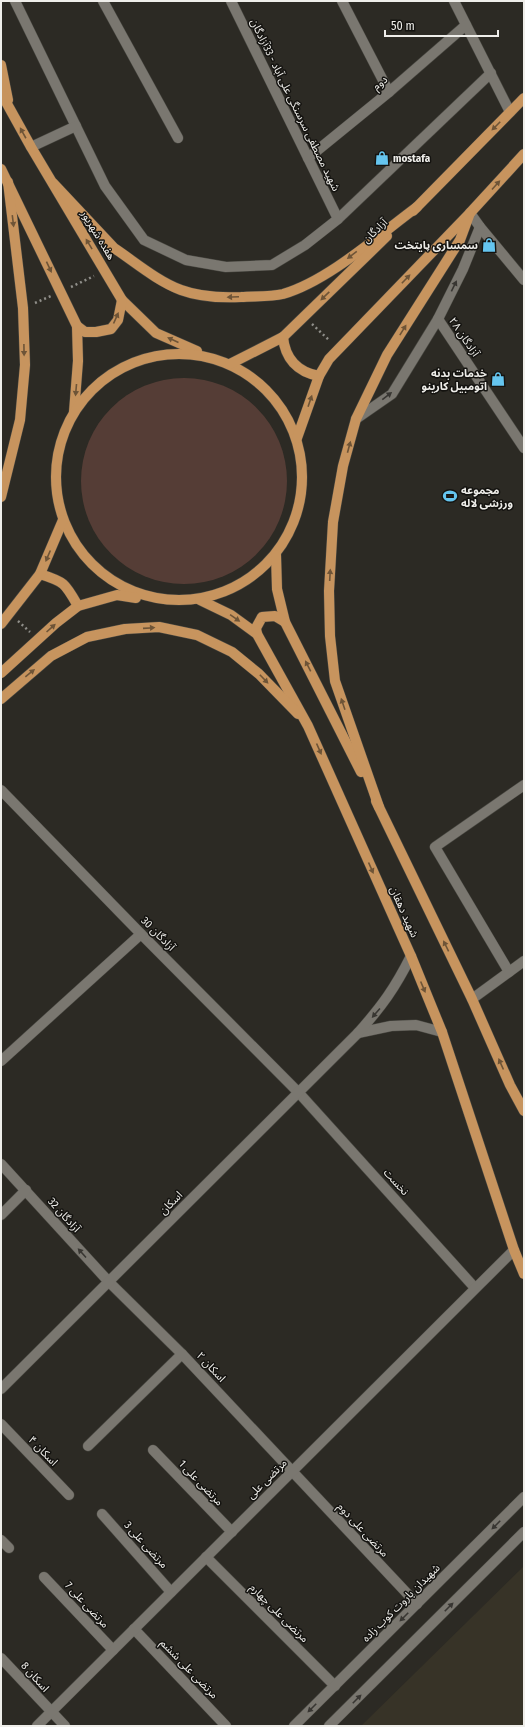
<svg xmlns="http://www.w3.org/2000/svg" width="525" height="1727" viewBox="0 0 525 1727" font-family="'Fira Sans Condensed','Noto Sans Arabic',sans-serif">
<rect width="100%" height="100%" fill="#2c2a24"/>
<polygon fill="#373327" points="524,1566 524,1726 361,1726"/>
<circle fill="#553d36" cx="184" cy="481" r="103"/>
<g fill="none" stroke-linecap="round" stroke-linejoin="round">
<defs>
<g id="minor">
<polyline points="15,1 105,186 144,240 186,260 226,267 272,265 305,245 338,219 491,73"/>
<polyline points="103,1 178,138"/>
<polyline points="231,1 338,219"/>
<polyline points="342,1 389,92"/>
<polyline points="454,1 510,112"/>
<polyline points="31,147 76,126"/>
<polyline points="308,158 389,92 466,25"/>
<polyline points="470,213 480,227 524,280"/>
<polyline points="438,319 524,448"/>
<polyline points="356,419 392,394 438,319 463,269 480,227"/>
<polyline points="1,790 141,934 299,1093 475,1288"/>
<polyline points="509,972 435,847 524,785"/>
<polyline points="472,999 524,961"/>
<polyline points="358,1033 391,1026 416,1025 442,1032"/>
<polyline points="1,1061 141,934"/>
<polyline points="1,1164 109,1282 182,1354 417,1604"/>
<polyline points="1,1215 26,1190"/>
<path d="M1,1389L358,1033C382,1006 395,988 411,956"/>
<polyline points="1,1424 69,1495"/>
<polyline points="88,1446 182,1354"/>
<polyline points="153,1450 232,1532"/>
<polyline points="102,1514 171,1592"/>
<polyline points="1,1540 9,1548"/>
<polyline points="206,1557 335,1686"/>
<polyline points="44,1577 113,1650"/>
<polyline points="134,1629 226,1726"/>
<polyline points="1,1658 65,1726"/>
<polyline points="37,1726 514,1250"/>
<polyline points="294,1726 524,1497"/>
<polyline points="329,1726 524,1532"/>
</g>
<g id="major">
<polyline points="1,65 8,100"/>
<polyline points="1,93 31,147 122,300 156,333 197,351"/>
<polyline points="1,169 77,326 78,361 74,412"/>
<path d="M53,183L114,248C135,262 157,281 181,290C200,297 220,298 241,297C254,296 270,297 283,294C328,281 379,235 417,207"/>
<polyline points="413,211 524,98"/>
<polyline points="77,326 85,332 96,332 111,329 118,320 122,300"/>
<path d="M283,337C285,358 297,372 319,376"/>
<circle cx="179" cy="477" r="123"/>
<polyline points="230,364 283,337 387,236"/>
<polyline points="297,438 319,376 329,359 470,213 524,154"/>
<polyline points="1,497 20,420 25,365 23,308 8,182"/>
<polyline points="276,555 277,589 285,622 361,772"/>
<path d="M40,574C65,582 65,583 78,606"/>
<polyline points="200,600 231,615 257,634 308,726 411,956 442,1032 514,1250 524,1274"/>
<polyline points="1,624 40,574 63,520"/>
<polyline points="257,634 256,628 262,617 275,616 285,622"/>
<polyline points="1,673 56,623 78,606 117,595 136,598"/>
<polyline points="1,699 51,656 87,637 125,629 159,627 197,635 232,652 259,674 298,714"/>
<polyline points="376,801 472,999 510,1085 524,1111"/>
<polyline points="379,807 335,681 330,636 329,591 333,522 343,466 356,419 387,355 460,240 470,213"/>
</g>
</defs>
<use href="#minor" stroke="#494842" stroke-width="11"/>
<use href="#major" stroke="#494842" stroke-width="11"/>
<g stroke="#908f8a" stroke-width="2.5" stroke-dasharray="2 3" stroke-linecap="butt">
<polyline points="71,287 94,276"/>
<polyline points="35,303 51,296"/>
<polyline points="312,324 330,341"/>
<polyline points="18,621 30,632"/>
</g>
<use href="#minor" stroke="#7a7770" stroke-width="10"/>
<use href="#major" stroke="#c7945e" stroke-width="10"/>
</g>
<defs><path id="oneway-solid" d="M-6-.8H1V-3.2L6.5 0L1 3.2V.8H-6Z"/></defs>
<g fill="#6e5437">
<use href="#oneway-solid" transform="translate(496 126) rotate(135)"/>
<use href="#oneway-solid" transform="translate(23 133) rotate(-119)"/>
<use href="#oneway-solid" transform="translate(496 185) rotate(-48)"/>
<use href="#oneway-solid" transform="translate(13 221) rotate(83)"/>
<use href="#oneway-solid" transform="translate(89 244) rotate(-121)"/>
<use href="#oneway-solid" transform="translate(352 255) rotate(143)"/>
<use href="#oneway-solid" transform="translate(49 267) rotate(65)"/>
<use href="#oneway-solid" transform="translate(406 279) rotate(-46)"/>
<use href="#oneway-solid" transform="translate(325 296) rotate(136)"/>
<use href="#oneway-solid" transform="translate(233 297) rotate(177)"/>
<use href="#oneway-solid" transform="translate(116 318) rotate(-66)"/>
<use href="#oneway-solid" transform="translate(403 330) rotate(-58)"/>
<use href="#oneway-solid" transform="translate(173 340) rotate(-156)"/>
<use href="#oneway-solid" transform="translate(24 350) rotate(89)"/>
<use href="#oneway-solid" transform="translate(76 390) rotate(95)"/>
<use href="#oneway-solid" transform="translate(310 401) rotate(-71)"/>
<use href="#oneway-solid" transform="translate(349 447) rotate(-75)"/>
<use href="#oneway-solid" transform="translate(48 556) rotate(113)"/>
<use href="#oneway-solid" transform="translate(330 575) rotate(-87)"/>
<use href="#oneway-solid" transform="translate(235 618) rotate(35)"/>
<use href="#oneway-solid" transform="translate(51 628) rotate(-42)"/>
<use href="#oneway-solid" transform="translate(149 628) rotate(-4)"/>
<use href="#oneway-solid" transform="translate(308 666) rotate(-117)"/>
<use href="#oneway-solid" transform="translate(30 673) rotate(-39)"/>
<use href="#oneway-solid" transform="translate(264 679) rotate(46)"/>
<use href="#oneway-solid" transform="translate(343 704) rotate(-109)"/>
<use href="#oneway-solid" transform="translate(319 749) rotate(66)"/>
<use href="#oneway-solid" transform="translate(371 868) rotate(66)"/>
<use href="#oneway-solid" transform="translate(446 946) rotate(-116)"/>
<use href="#oneway-solid" transform="translate(423 987) rotate(67)"/>
<use href="#oneway-solid" transform="translate(501 1064) rotate(-114)"/>
</g>
<g fill="#383632">
<use href="#oneway-solid" transform="translate(454 286) rotate(-64)"/>
<use href="#oneway-solid" transform="translate(387 396) rotate(-38)"/>
<use href="#oneway-solid" transform="translate(376 1013) rotate(131)"/>
<use href="#oneway-solid" transform="translate(82 1253) rotate(-132)"/>
<use href="#oneway-solid" transform="translate(496 1525) rotate(135)"/>
<use href="#oneway-solid" transform="translate(449 1607) rotate(-45)"/>
<use href="#oneway-solid" transform="translate(404 1617) rotate(135)"/>
<use href="#oneway-solid" transform="translate(357 1699) rotate(-45)"/>
<use href="#oneway-solid" transform="translate(312 1708) rotate(135)"/>
</g>
<defs>
<symbol id="shop-bare" viewBox="-9 -9 18 18"><path d="M-5-2.5h2.3a2.7 3.5 0 0 1 5.4 0H5L5.5 6h-11ZM-1.5-2.5h3a1.5 2.3 0 0 0-3 0Z" fill="#65c5ef" stroke="#141310" stroke-width="2.5" paint-order="stroke"/></symbol>
<symbol id="stadium-bare" viewBox="-9 -9 18 18"><path d="M0-5a6.5 5 0 1 0 0 10a6.5 5 0 1 0 0-10ZM-3.5-1.8h7v3.6h-7Z" fill="#65c5ef" stroke="#141310" stroke-width="2.5" paint-order="stroke"/></symbol>
</defs>
<g fill-rule="evenodd">
<use href="#shop-bare" x="372" y="148" width="20" height="20"/>
<use href="#shop-bare" x="479" y="235" width="20" height="20"/>
<use href="#shop-bare" x="488" y="369" width="20" height="20"/>
<use href="#stadium-bare" x="440" y="486" width="20" height="20"/>
</g>
<g text-anchor="middle" dominant-baseline="central" stroke-width="3" stroke-linejoin="round" paint-order="stroke">
<g font-size="11" fill="#efeeea" stroke="#141310">
<text transform="translate(380 83) rotate(-40)">دوم</text>
<text transform="translate(295 105) rotate(64)">شهید مصطفی سرسنگی علی آباد - 33آزادگان</text>
<text transform="translate(375 231) rotate(-44)">آزادگان</text>
<text transform="translate(98 235) rotate(59)">هفده شهریور</text>
<text transform="translate(464 337) rotate(56)">۲۸ آزادگان</text>
<text transform="translate(404 912) rotate(66)">شهید دهقان</text>
<text transform="translate(158 934) rotate(45)">آزادگان 30</text>
<text transform="translate(396 1182) rotate(48)">نخست</text>
<text transform="translate(171 1203) rotate(-45)">اسکان</text>
<text transform="translate(64 1215) rotate(48)">آزادگان 32</text>
<text transform="translate(211 1367) rotate(47)">اسکان ۲</text>
<text transform="translate(43 1451) rotate(46)">اسکان ۴</text>
<text transform="translate(267 1479) rotate(-45)">مرتضی علی</text>
<text transform="translate(201 1483) rotate(46)">مرتضی علی 1</text>
<text transform="translate(363 1530) rotate(47)">مرتضی علی دوم</text>
<text transform="translate(146 1545) rotate(48)">مرتضی علی 3</text>
<text transform="translate(401 1603) rotate(-45)">شهیدان باروت کوب زاده</text>
<text transform="translate(87 1605) rotate(47)">مرتضی علی 7</text>
<text transform="translate(279 1613) rotate(45)">مرتضی علی چهارم</text>
<text transform="translate(189 1669) rotate(46)">مرتضی علی ششم</text>
<text transform="translate(35 1677) rotate(48)">اسکان 8</text>
</g>
<g font-size="11" font-weight="bold" fill="#efeeea" stroke="#141310" text-anchor="start">
<text x="393" y="158">mostafa</text>
<text x="478" y="245" text-anchor="end">سمساری پایتخت</text>
<text x="487" y="373" text-anchor="end">خدمات بدنه<tspan x="487" dy="13">اتومبیل کارینو</tspan></text>
<text x="461" y="490">مجموعه<tspan x="461" dy="13">ورزشی لاله</tspan></text>
</g>
</g>
<rect width="525" height="1727" fill="none" stroke="#efeeea" stroke-width="4"/>
<path d="M385 30v6h113v-6" fill="none" stroke="#efeeea" stroke-width="2"/>
<text x="391" y="30" font-size="12" fill="#efeeea" stroke="#141310" stroke-width="3" paint-order="stroke">50 m</text>
</svg>
